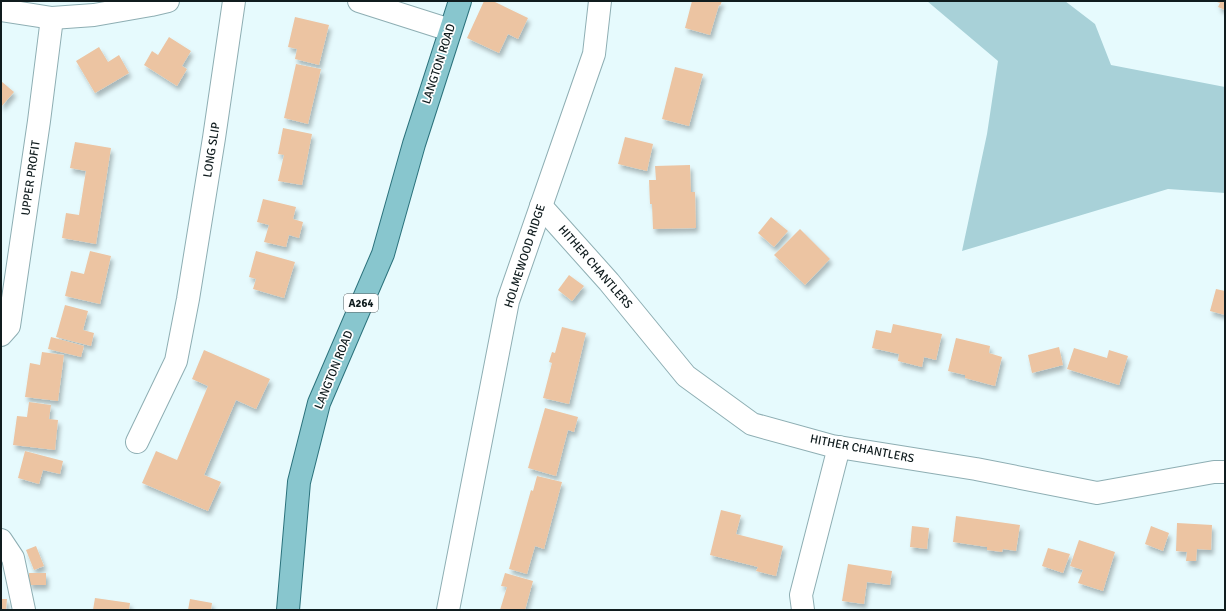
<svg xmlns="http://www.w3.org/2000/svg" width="1226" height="611" viewBox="0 0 1226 611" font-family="Signika,sans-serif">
<defs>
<filter id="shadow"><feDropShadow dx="2.5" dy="4.5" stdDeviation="2" flood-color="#0004"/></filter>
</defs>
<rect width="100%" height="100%" fill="#e6fafd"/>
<polygon fill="#a8d1d8" points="927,1 1065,1 1095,24 1111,65 1225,87 1225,193 1168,189 962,251 987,134 998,61"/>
<g fill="#ecc4a2" filter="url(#shadow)">
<polygon points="484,1 493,1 528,18 518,39 508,34 499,53 467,38"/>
<polygon points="692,1 722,1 720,6 719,5 710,35 685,28"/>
<polygon points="1214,1 1225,1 1225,10 1218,7 1220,3"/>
<polygon points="295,17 329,25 319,65 295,59 297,49 288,47"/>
<polygon points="169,37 191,51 182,66 187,69 177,86 144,65 152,51 158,55"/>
<polygon points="99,47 108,62 119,55 129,73 95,93 76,61"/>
<polygon points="296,64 321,69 308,124 284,118"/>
<polygon points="675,67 703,74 689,126 662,119"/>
<polygon points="1,81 14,92 1,107"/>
<polygon points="283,128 312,134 302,185 278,181 284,155 278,154"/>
<polygon points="625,137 653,144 647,171 618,164"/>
<polygon points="75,142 111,148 96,244 62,238 66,213 79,215 86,171 70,168"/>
<polygon points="690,165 691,192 695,192 696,228 653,229 652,204 650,204 649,180 656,180 655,166"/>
<polygon points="263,199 296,207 293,219 303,222 299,238 289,235 286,247 264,242 269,225 257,222"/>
<polygon points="771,217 788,231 774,247 758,233"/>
<polygon points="800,229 830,259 805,285 774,255"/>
<polygon points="90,251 111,256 100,304 65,296 71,271 84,274"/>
<polygon points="256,251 295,262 284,298 253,289 256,279 249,277"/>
<polygon points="569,275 584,286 572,301 558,290"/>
<polygon points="1216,289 1225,291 1225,315 1210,311"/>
<polygon points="65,305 88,311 83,330 94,333 91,346 56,337"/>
<polygon points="893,324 942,334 936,360 924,357 922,367 898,361 899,354 872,348 876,330 891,333"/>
<polygon points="562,327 586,333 569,404 543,398 552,363 549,362 552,352 555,353"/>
<polygon points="51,337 84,346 81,357 48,349"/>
<polygon points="956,338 990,346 989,353 1002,357 995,386 965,378 965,375 948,371"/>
<polygon points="1059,347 1063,365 1032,373 1028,355"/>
<polygon points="1074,348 1107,358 1109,350 1128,356 1119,385 1067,369"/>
<polygon points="204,350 270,379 256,409 236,400 204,475 221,482 208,511 142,483 156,451 177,460 208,386 192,379"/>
<polygon points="42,352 64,355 58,401 25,397 30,363 40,365"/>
<polygon points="29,402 51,405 49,419 58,420 55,450 13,445 17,416 27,417"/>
<polygon points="545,408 578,417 574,432 568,430 556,476 528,468"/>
<polygon points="25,451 63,461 60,474 43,470 39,484 18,478"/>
<polygon points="537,476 562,482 544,549 535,546 527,574 509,569 531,490 533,491"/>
<polygon points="721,510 741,515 736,534 783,546 776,576 756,571 758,567 710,555"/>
<polygon points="956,516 1020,525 1016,551 1003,549 1002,552 987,550 987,547 953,542"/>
<polygon points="1177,523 1212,525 1211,550 1197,549 1196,561 1186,561 1187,552 1176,551"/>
<polygon points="912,526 929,528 927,549 910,547"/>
<polygon points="1151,526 1169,533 1163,551 1145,544"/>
<polygon points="1079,540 1115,552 1103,591 1078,583 1083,570 1070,566"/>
<polygon points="36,546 44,566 34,570 26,550"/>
<polygon points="1048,548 1070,554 1063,573 1042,566"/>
<polygon points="848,564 892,571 890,585 867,582 864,604 842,601"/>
<rect x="29" y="573" width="17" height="12"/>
<polygon points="505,573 533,581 525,610 500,610 507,587 501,586"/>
<polygon points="95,598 130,603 129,610 93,610"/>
<polygon points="1,599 7,599 6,610 1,610"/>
<polygon points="190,599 212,603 211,610 188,610"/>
</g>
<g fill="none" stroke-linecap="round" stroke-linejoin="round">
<defs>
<g id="minor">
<polyline points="359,1 450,30"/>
<polyline points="1,10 52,18 94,15 151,5 168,1"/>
<polyline points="541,206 609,282 686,376 752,424 832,446 976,469 1097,493 1214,472 1225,472"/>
<polyline points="1,335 9,326 39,121 52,18"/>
<polyline points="137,442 176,361 188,299 214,138 234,1"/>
<polyline points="1,540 13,558 24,610"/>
<polyline points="448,610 508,301 594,54 600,1"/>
<polyline points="803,610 801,595 839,447"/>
</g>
<polyline id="major" points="288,610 299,482 319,403 383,254 414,144 460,1"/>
</defs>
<use href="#minor" stroke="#8eaeb3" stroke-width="24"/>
<use href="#major" stroke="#2b727c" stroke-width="24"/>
<use href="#minor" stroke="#fff" stroke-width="22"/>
<use href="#major" stroke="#88c6ce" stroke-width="22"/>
</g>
<g text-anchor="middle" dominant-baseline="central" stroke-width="3.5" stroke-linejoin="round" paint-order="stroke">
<rect fill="#fff" stroke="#586062" stroke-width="1" x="344" y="294" width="34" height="18" rx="3"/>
<g font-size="11" font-weight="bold" fill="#101c1e">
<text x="361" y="303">A264</text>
</g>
<g font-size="12" fill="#101c1e" stroke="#fff">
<text transform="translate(439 64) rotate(-72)">LANGTON ROAD</text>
<text transform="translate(212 150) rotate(-81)">LONG SLIP</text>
<text transform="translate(31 178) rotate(-82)">UPPER PROFIT</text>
<text transform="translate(525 256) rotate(-72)">HOLMEWOOD RIDGE</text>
<text transform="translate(595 267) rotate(49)">HITHER CHANTLERS</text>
<text transform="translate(334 370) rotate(-68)">LANGTON ROAD</text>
<text transform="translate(862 449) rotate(11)">HITHER CHANTLERS</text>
</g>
</g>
<rect width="1226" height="611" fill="none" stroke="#101c1e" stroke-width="4"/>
</svg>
